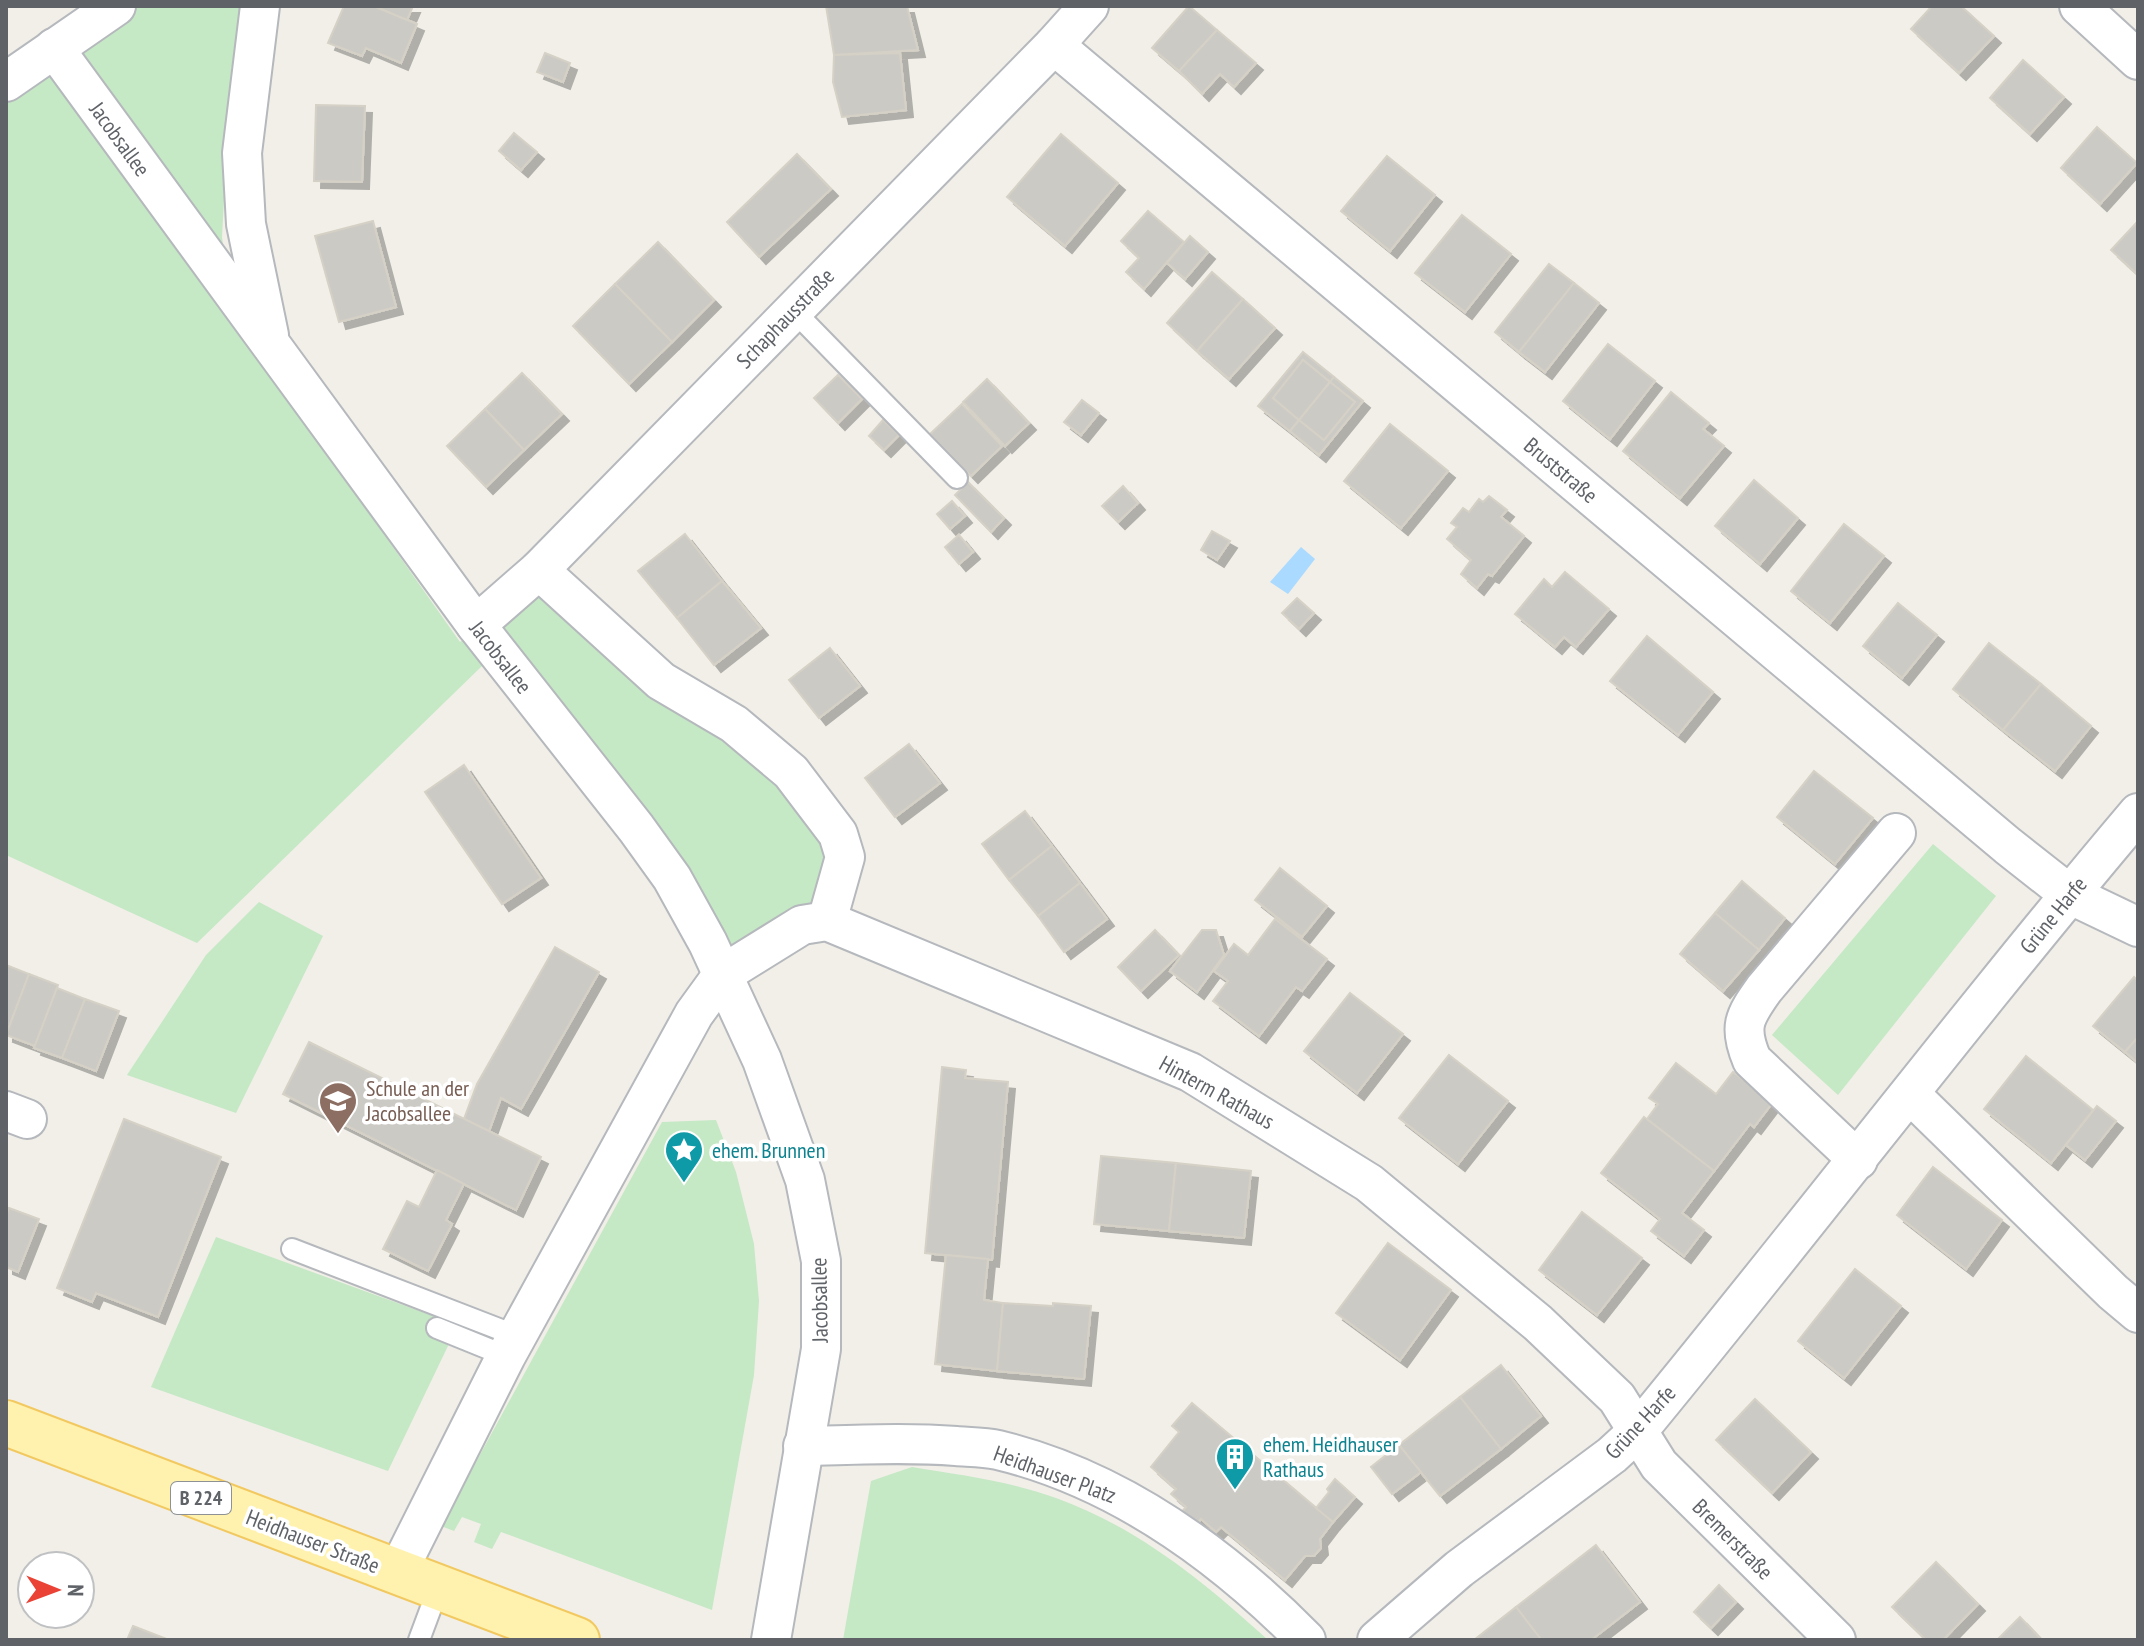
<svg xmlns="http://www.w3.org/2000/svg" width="2144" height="1646" viewBox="0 0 2144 1646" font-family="'PT Sans Narrow',sans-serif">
<defs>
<filter id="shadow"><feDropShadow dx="7" dy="7" stdDeviation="0" flood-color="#0004"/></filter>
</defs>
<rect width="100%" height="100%" fill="#f1efe8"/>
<g fill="#c5e8c5">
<polygon points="118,6 241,6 231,72 222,237 230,298 256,353 460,642 538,577 733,729 837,853 817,907 718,961 502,654 483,665 197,943 6,855 6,83"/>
<polygon points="1933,844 1996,896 1838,1095 1772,1035"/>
<polygon points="259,902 323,936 236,1113 127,1075 206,955"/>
<polygon points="716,1120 736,1172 754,1244 759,1301 754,1375 712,1610 501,1532 492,1549 474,1542 481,1524 462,1517 454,1531 441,1526 662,1122"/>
<polygon points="216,1237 458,1325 388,1471 151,1387"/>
<path d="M912,1467C960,1475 1010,1481 1056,1498C1139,1528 1204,1582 1268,1640H843L871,1481Z"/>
</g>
<polygon fill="#aadaff" points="1301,547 1315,559 1288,594 1270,582"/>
<g fill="#cccac5" stroke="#d6d1c6" stroke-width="2" filter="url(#shadow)">
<polygon points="344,6 374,6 417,24 401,63 366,48 362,56 328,43"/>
<polygon points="374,6 413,6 407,20"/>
<polygon points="826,6 907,6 918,50 834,55"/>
<polygon points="1189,6 1217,30 1179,71 1152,48"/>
<polygon points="1932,6 1961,6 1994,36 1959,73 1911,29"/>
<polygon points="1217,30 1256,63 1234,87 1220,74 1202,94 1179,71"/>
<polygon points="545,53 570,63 563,82 537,72"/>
<polygon points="900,53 906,110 842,117 833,82 834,55"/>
<polygon points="2023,60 2064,97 2030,134 1990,98"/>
<polygon points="316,105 365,106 362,182 314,181"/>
<polygon points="2097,127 2137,163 2100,204 2061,168"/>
<polygon points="514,133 537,152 521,170 499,151"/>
<polygon points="1061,134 1118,183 1065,246 1007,197"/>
<polygon points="797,154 831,189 759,257 727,222"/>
<polygon points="1387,156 1435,195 1390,251 1341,211"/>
<polygon points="1148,211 1184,242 1144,289 1126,272 1139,258 1121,241"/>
<polygon points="1462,215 1511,254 1465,312 1415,273"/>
<polygon points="373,221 396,307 339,322 315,236"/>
<polygon points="2138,221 2138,275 2111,250"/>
<polygon points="1190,236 1208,252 1185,279 1167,263"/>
<polygon points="658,242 714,300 672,342 615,284"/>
<polygon points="1549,264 1574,283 1519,352 1495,332"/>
<polygon points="1212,272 1243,299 1197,351 1167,323"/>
<polygon points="1574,283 1599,303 1545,372 1519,352"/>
<polygon points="615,284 672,342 629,384 573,326"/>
<polygon points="1243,299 1275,328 1229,379 1197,351"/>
<polygon points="1608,344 1655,381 1610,439 1563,401"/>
<polygon points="1303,352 1334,377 1330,382 1303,360 1273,398 1299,420 1290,431 1258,406"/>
<polygon points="1303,360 1330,382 1299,420 1273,398"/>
<polygon points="522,373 562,414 524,450 485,409"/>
<polygon points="838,375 862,399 838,423 814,398"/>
<polygon points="1334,377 1363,401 1319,455 1290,431 1299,420 1324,440 1355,402 1330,382"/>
<polygon points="987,379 1029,423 1005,446 963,402"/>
<polygon points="1330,382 1355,402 1324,440 1299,420"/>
<polygon points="1671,392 1709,423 1703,429 1724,446 1680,498 1623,451"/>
<polygon points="1082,400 1099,413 1081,435 1064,422"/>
<polygon points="962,404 1002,446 971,476 930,434"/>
<polygon points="485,409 524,450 486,487 447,446"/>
<polygon points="883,420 899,435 884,450 869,436"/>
<polygon points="1390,424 1448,471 1401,528 1344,481"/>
<polygon points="1754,480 1798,518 1760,564 1715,526"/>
<polygon points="968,482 1004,518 991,532 955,495"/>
<polygon points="1123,486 1138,503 1118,522 1102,506"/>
<polygon points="1489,496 1507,510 1501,517 1524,536 1492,576 1488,574 1477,588 1461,574 1471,560 1447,539 1457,527 1451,523 1463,508 1469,512 1479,499 1483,502"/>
<polygon points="952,501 965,516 950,529 937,514"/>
<polygon points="1844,524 1884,556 1830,623 1791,591"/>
<polygon points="1212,531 1230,541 1217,560 1201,550"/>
<polygon points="685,534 722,581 677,618 638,571"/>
<polygon points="959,535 973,552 959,564 945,547"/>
<polygon points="1565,572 1609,609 1576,647 1564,637 1555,647 1515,614 1544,579 1552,587"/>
<polygon points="722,581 761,628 714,665 677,618"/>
<polygon points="1297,598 1314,613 1299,629 1282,613"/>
<polygon points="1898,603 1937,635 1902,678 1863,646"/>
<polygon points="1647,636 1713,692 1678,735 1610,681"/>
<polygon points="1989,643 2041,684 2003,730 1953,689"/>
<polygon points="830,648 860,686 819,718 789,680"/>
<polygon points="2041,684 2091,726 2055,771 2003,730"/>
<polygon points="909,744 940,783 895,817 865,778"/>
<polygon points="464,765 541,878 502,904 425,792"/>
<polygon points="1814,771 1873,818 1835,864 1777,817"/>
<polygon points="1025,811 1052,846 1009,880 982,844"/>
<polygon points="1052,846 1080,883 1038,916 1009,880"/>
<polygon points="1280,868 1327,906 1302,937 1255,900"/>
<polygon points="1742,881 1785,918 1759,950 1715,913"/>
<polygon points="1080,883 1107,919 1064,952 1038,916"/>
<polygon points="1715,913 1759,950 1723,991 1680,954"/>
<polygon points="1275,919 1327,959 1302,991 1296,987 1259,1036 1213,1001 1228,981 1214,971 1234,944 1248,955"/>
<polygon points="1155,930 1179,955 1141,991 1118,967"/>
<polygon points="1202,930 1216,930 1224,955 1197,992 1170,971"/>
<polygon points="555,947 599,972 521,1109 501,1098 489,1131 464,1119 477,1084"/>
<polygon points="6,965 29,974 6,1035"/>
<polygon points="29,974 58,985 35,1046 6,1035"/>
<polygon points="2134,977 2138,981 2138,1037 2125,1052 2093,1026"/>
<polygon points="57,988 85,999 62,1058 34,1048"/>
<polygon points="1350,993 1403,1034 1357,1093 1304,1051"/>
<polygon points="85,999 119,1011 96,1071 62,1058"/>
<polygon points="2138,1037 2138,1063 2125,1052"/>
<polygon points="309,1042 541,1157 516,1210 283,1094"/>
<polygon points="1449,1055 1508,1101 1458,1164 1399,1118"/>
<polygon points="2026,1056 2093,1110 2051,1163 1984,1109"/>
<polygon points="1676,1063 1716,1094 1733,1072 1773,1102 1754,1127 1750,1124 1714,1171 1647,1119 1658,1104 1649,1098"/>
<polygon points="942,1067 966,1070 965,1078 1008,1082 992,1260 925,1253"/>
<polygon points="2097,1106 2116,1121 2085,1160 2066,1145"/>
<polygon points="1644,1117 1714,1171 1682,1213 1704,1230 1684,1256 1651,1231 1660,1219 1601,1173"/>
<polygon points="124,1119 221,1157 158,1317 96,1293 92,1302 57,1288"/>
<polygon points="1101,1156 1176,1163 1169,1231 1094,1224"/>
<polygon points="1176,1163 1251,1171 1244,1238 1169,1231"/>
<polygon points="1933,1167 2002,1220 1966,1269 1897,1215"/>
<polygon points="437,1170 464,1184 446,1220 452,1224 428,1271 383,1249 407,1201 419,1207"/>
<polygon points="9,1208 39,1219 18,1272 6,1267 6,1216"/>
<polygon points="1582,1212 1642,1258 1597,1315 1539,1270"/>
<polygon points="1388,1243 1451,1290 1400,1360 1336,1313"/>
<polygon points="946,1255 988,1259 984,1300 1003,1303 997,1371 935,1364"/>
<polygon points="1855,1269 1901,1306 1844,1378 1798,1341"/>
<polygon points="1003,1303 1053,1306 1053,1303 1091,1306 1084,1379 997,1371"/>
<polygon points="1501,1365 1541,1416 1501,1449 1460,1397"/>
<polygon points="1460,1397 1501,1449 1440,1496 1399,1445"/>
<polygon points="1755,1399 1811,1452 1772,1493 1716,1440"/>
<polygon points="1192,1403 1333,1522 1320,1539 1321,1548 1314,1556 1305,1556 1285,1580 1221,1527 1216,1532 1201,1519 1194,1527 1180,1514 1186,1507 1171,1494 1176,1489 1151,1467 1179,1432 1172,1426"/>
<polygon points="1399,1445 1421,1472 1392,1494 1371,1467"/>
<polygon points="1335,1479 1355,1497 1333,1522 1316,1508 1329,1492 1327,1489"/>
<polygon points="1596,1545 1640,1602 1591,1640 1541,1640 1516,1607"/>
<polygon points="1936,1562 1978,1604 1943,1640 1926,1640 1892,1607"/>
<polygon points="1719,1585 1736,1602 1711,1628 1694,1612"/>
<polygon points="1516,1607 1540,1638 1537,1640 1474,1640"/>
<polygon points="2020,1617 2042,1640 1997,1640"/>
<polygon points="133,1626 169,1640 127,1640"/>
</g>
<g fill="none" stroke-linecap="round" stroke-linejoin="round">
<defs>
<g id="service">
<polyline points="793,310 957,478"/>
<polyline points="292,1249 517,1336"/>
<polyline points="437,1328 506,1356"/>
<polyline points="419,1640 438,1589"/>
</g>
<g id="minor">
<polyline points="260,6 242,153 246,224 269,335"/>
<polyline points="2079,6 2138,60"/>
<polyline points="1054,45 2008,846 2069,894 2138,927"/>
<polyline points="54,48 476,625 636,828 672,878 708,943 762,1060 805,1180 821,1261 821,1349 771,1640"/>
<polyline points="6,82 116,6"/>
<polyline points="539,570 661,681 734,724 791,772 838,834 845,857 827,921"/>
<polyline points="476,625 539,570 1054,45 1089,6"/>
<polyline points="1910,1094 2113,1292 2138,1313"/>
<polyline points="6,1111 27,1119"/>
<path d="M1858,1160L1752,1060C1738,1027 1744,1017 1764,989L1896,833"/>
<path d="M803,1446C854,1445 905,1442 956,1446C969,1447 985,1447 998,1450C1118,1479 1221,1554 1306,1640"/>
<polyline points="397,1573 506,1356 694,1014 723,974 802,925 827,921 1190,1072 1369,1183 1538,1323 1617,1398 1659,1465 1836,1640"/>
<path d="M1377,1640L1459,1569L1612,1455L1637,1432C1806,1227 1967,1015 2138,813"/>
</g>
<polyline id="primary" points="6,1423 577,1640"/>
</defs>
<use href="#service" stroke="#b5b8bc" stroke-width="24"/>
<use href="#minor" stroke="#b5b8bc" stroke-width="42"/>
<use href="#primary" stroke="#f2c960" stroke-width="48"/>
<use href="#service" stroke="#fff" stroke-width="20"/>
<use href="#minor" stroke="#fff" stroke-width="38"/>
<use href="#primary" stroke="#fff2af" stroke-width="44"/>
</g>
<defs>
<symbol id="school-pin" viewBox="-11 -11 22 30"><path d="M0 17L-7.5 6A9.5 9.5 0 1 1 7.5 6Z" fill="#8d6e63" stroke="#fff"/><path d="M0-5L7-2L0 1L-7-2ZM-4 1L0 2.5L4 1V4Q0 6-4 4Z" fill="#fff"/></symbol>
<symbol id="sight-pin" viewBox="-11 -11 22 30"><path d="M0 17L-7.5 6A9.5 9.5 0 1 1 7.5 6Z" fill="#0f9aa8" stroke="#fff"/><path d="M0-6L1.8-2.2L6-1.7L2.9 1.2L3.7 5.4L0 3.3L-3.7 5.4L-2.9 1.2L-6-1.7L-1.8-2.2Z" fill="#fff"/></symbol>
<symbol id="building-pin" viewBox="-11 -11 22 30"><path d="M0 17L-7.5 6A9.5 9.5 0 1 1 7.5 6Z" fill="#0f9aa8" stroke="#fff"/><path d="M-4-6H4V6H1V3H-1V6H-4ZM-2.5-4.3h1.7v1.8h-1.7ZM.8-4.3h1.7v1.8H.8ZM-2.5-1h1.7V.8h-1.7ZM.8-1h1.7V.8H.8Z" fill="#fff"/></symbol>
</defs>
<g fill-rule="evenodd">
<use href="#school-pin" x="316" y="1079" width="44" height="60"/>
<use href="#sight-pin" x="662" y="1128" width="44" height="60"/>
<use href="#building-pin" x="1213" y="1435" width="44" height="60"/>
</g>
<g text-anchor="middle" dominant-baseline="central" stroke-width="7" stroke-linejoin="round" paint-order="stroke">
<rect fill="#fff" stroke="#8f9295" stroke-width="2" x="171" y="1482" width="60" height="32" rx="6"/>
<g font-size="20" font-weight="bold" fill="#5f6368">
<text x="201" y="1498">B 224</text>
</g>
<g font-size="22" fill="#5f6368" stroke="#fff">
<text transform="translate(120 139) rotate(54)">Jacobsallee</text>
<text transform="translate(785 318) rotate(-46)">Schaphausstraße</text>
<text transform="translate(1561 470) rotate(40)">Bruststraße</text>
<text transform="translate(501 657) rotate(52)">Jacobsallee</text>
<text transform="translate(2053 915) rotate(-51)">Grüne Harfe</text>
<text transform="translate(1217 1092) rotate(29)">Hinterm Rathaus</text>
<text transform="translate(819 1300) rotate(-91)">Jacobsallee</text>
<text transform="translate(1640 1422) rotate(-47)">Grüne Harfe</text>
<text transform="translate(1055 1474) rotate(20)">Heidhauser Platz</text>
<text transform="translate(1733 1539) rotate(45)">Bremerstraße</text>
<text transform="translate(313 1541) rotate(21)">Heidhauser Straße</text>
</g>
<g font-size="22" fill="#785e54" stroke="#fff" text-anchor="start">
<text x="366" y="1088">Schule an der<tspan x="366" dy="25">Jacobsallee</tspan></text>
</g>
<g font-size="22" fill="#0d838f" stroke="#fff" text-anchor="start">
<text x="712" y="1150">ehem. Brunnen</text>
<text x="1263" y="1444">ehem. Heidhauser<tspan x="1263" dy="25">Rathaus</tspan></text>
</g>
</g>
<rect width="2144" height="1646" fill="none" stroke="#5f6368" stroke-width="16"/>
<g transform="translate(56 1590) rotate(91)"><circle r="38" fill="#ffffff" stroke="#bfc1c3" stroke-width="2"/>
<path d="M0-6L14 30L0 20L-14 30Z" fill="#ea4335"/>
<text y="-12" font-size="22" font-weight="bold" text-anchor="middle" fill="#5f6368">N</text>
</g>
</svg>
